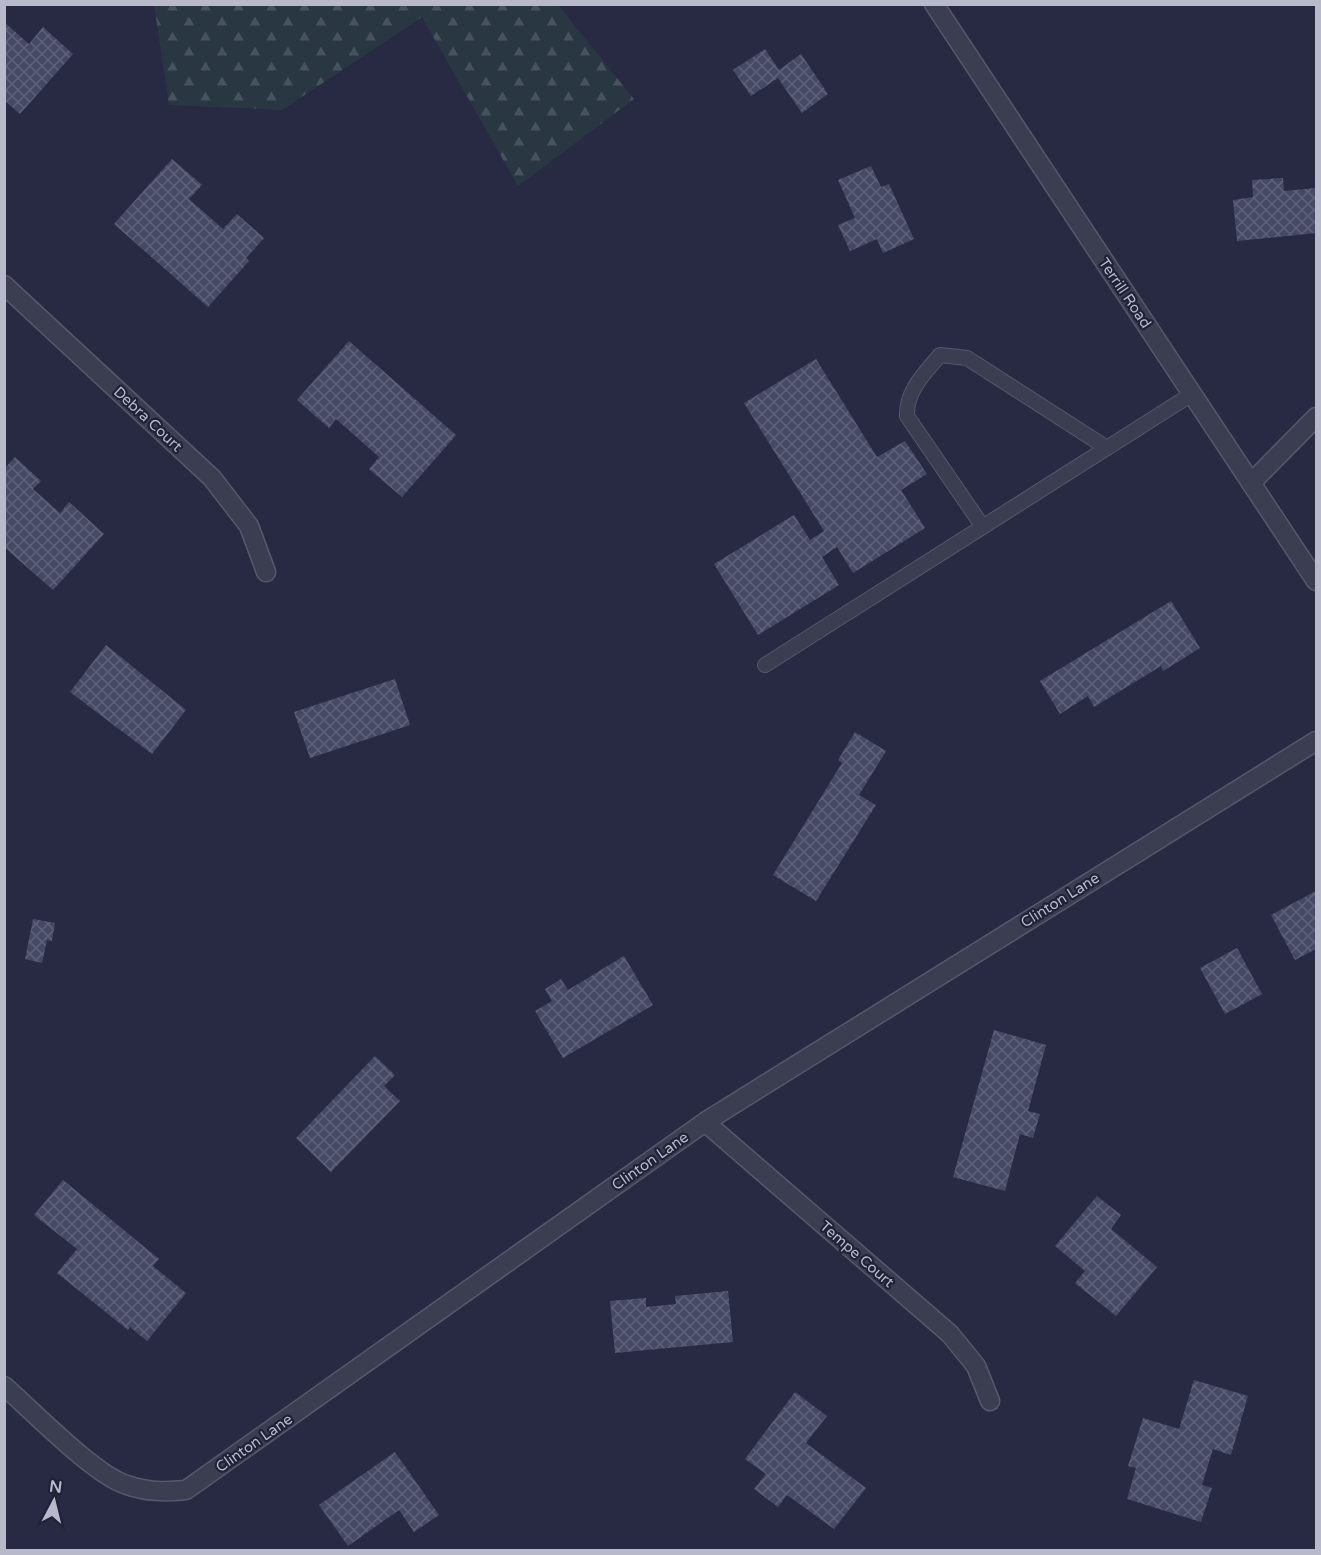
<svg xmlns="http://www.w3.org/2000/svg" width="1321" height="1555" viewBox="0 0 1321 1555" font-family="'Varela Round',sans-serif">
<defs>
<pattern id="forest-firs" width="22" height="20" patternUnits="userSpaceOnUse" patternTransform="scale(1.5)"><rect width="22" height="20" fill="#293743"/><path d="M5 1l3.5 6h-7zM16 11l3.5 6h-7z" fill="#46525d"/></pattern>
<pattern id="building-cross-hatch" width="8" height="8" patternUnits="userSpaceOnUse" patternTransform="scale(1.5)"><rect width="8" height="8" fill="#464963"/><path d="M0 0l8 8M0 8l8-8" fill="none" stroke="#5f6178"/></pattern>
</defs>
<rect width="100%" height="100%" fill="#272a42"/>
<polygon fill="url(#forest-firs)" points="154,5 558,5 634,99 518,186 422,17 282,110 169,105"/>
<g fill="url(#building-cross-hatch)">
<polygon points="4,22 29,44 43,27 73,54 20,114 4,100"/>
<polygon points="765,49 779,70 801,54 828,94 802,113 778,78 751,96 733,70"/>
<polygon points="172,159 202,185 189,199 223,229 237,214 264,238 246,258 249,261 208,307 114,224"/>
<polygon points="871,166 881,187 889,184 914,239 883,253 877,239 850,251 838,225 855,218 838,180"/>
<polygon points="1283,178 1284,191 1316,188 1316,233 1237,241 1233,200 1253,197 1252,180"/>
<polygon points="349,341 456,435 402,497 369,469 379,457 336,419 329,428 297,400"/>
<polygon points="816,359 877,457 905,441 927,474 901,490 925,528 853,573 837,547 822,557 839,585 758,635 714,564 794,515 810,540 824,531 744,403"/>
<polygon points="15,457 41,481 33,489 60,513 69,502 104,534 53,590 4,547 4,469"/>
<polygon points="1171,601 1200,648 1163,671 1161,666 1094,707 1088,696 1060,714 1040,681"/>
<polygon points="106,645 186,710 152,754 70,692"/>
<polygon points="395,679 410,725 310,758 294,712"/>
<polygon points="855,732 886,751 859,795 876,805 816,901 773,875 842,763 838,760"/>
<polygon points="1316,891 1316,949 1295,960 1271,915"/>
<polygon points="33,919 55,923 52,941 47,940 42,963 25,959"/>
<polygon points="1237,948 1262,994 1225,1014 1200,968"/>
<polygon points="624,956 653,1005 563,1058 535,1011 552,1001 545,989 561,979 568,990"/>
<polygon points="994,1030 1046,1045 1028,1111 1040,1114 1033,1138 1020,1134 1005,1191 953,1177"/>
<polygon points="375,1056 395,1075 384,1086 400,1101 331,1172 296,1138"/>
<polygon points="63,1180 159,1259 153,1266 186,1293 147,1341 130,1327 128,1330 57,1273 77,1249 34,1215"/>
<polygon points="1097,1196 1121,1215 1111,1229 1157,1267 1116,1316 1075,1283 1085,1271 1055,1246"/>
<polygon points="728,1291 733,1342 615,1353 610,1301 646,1298 646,1307 676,1304 675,1296"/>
<polygon points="1194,1380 1248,1396 1231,1455 1213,1449 1202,1485 1212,1488 1201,1522 1127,1499 1136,1468 1128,1466 1143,1418 1179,1429"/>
<polygon points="795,1392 827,1416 806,1443 866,1488 834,1529 787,1495 778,1507 754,1489 766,1474 745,1459"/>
<polygon points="395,1452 439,1515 414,1532 399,1510 348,1546 319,1505"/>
</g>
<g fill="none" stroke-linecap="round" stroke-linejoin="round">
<defs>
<g id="service">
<path d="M983,527L907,416C906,391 924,374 940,355L967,358L1107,448"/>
<polyline points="765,665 1192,394"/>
</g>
<g id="minor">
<polyline points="4,285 212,478 249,526 266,572"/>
<polyline points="1251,483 1316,417"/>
<polyline points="705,1122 950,1334 976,1366 990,1401"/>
<path d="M4,1386C33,1411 94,1475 127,1485C147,1492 165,1492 186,1490L705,1122L1316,741"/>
</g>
<polyline id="tertiary" points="934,4 1316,581"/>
</defs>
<use href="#service" stroke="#56586c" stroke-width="16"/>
<use href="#minor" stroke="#56586c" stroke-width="21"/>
<use href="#tertiary" stroke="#56586c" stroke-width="21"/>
<use href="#service" stroke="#3b3d51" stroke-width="14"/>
<use href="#minor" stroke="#3b3d51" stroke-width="18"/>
<use href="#tertiary" stroke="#3b3d51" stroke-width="18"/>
</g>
<g text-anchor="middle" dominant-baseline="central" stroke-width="4.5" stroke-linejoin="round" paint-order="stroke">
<g font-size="15" fill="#b8b9cb" stroke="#202237">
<text transform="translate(1125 293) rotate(56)">Terrill Road</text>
<text transform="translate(148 419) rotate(43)">Debra Court</text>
<text transform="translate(1060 900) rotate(-32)">Clinton Lane</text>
<text transform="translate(650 1161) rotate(-35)">Clinton Lane</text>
<text transform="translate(857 1254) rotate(41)">Tempe Court</text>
<text transform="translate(254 1443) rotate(-35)">Clinton Lane</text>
</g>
</g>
<rect width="1321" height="1555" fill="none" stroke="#b8b9cb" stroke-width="12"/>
<g transform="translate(54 1501) rotate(7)" stroke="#202237" stroke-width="4.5" paint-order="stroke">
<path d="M0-4.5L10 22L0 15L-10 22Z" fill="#b8b9cb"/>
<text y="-9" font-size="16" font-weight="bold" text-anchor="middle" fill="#b8b9cb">N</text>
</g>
</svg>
